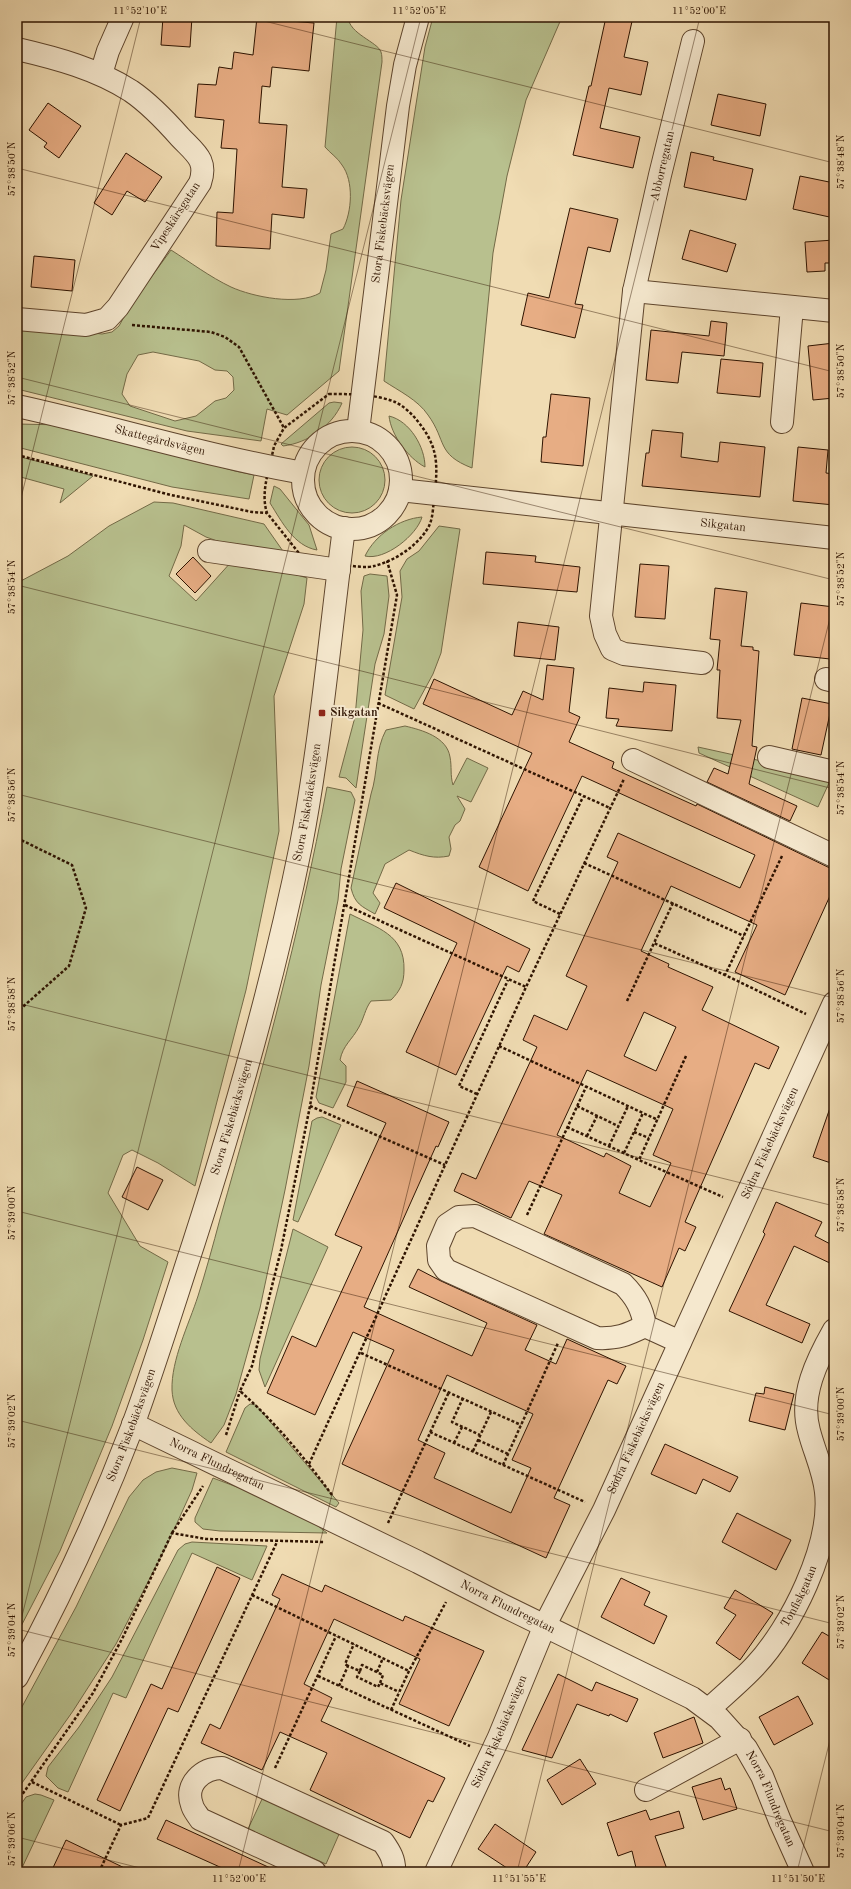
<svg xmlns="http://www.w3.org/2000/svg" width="851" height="1889" viewBox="0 0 851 1889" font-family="'Old Standard TT',serif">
<rect width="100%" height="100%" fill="#f0dcb3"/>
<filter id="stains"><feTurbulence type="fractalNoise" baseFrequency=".005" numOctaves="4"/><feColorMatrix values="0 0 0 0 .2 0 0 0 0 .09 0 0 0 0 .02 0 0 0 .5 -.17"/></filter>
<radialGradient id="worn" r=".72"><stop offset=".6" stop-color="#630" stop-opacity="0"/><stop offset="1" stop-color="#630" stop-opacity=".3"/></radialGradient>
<g fill="#b8c08e" stroke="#736a47" fill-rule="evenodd">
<path d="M337,17H348C349,34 378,42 381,52C382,55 382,59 382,62L339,371L287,415L267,409L261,441L187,431L17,389V324L102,334L112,332L119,326L130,306L171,250C190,262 210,277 231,287C253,297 298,306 320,293L326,270L331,234L343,229C352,212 354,181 342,165C338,158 330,153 325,147ZM153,352L199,361L215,370L227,371L233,377L234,390L226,398L215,401L196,416L175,421L130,406L122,394L127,374L138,355Z"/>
<path d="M433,17H562L526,100L507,176L493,253L472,468C436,454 447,441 428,415C418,400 399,391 384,381L401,200L425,47Z"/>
<path d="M334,402L342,403C332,426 308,443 283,446L281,444L329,403Z"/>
<path d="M389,416C410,421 425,447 425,467C408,458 391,435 389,416Z"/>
<polygon points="17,424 65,425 98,432 235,471 254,475 249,499 172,487 17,447"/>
<circle cx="352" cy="480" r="33"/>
<polygon points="17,456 93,476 60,503 64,489 17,476"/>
<path d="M274,486L280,489L309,525L317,550C294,546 282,522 270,503Z"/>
<polygon points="154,502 173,503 264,524 285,554 240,549 206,537 184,525 181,546 169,576 196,601 232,561 266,565 307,578 304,604 274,696 279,831 246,990 195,1186 158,1163 132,1150 123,1155 108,1193 140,1246 168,1262 143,1340 112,1426 60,1551 17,1634 17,583 68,556 109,526"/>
<path d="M422,517C417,535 385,561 365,556C375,535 399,519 422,517Z"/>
<polygon points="439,526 460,529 441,653 433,674 414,709 385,695 402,597 400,571 407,559 419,551"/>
<polygon points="370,574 387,576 389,596 384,634 375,664 356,788 346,778 339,777 355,717 363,630 361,591 364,576"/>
<path d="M405,726C422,730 447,737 450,757C452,767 450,775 453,785L467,758L488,768L471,802L457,796L465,809L460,821L455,825L449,837L451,849L449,856C434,859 424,856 409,850L385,864L373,893L380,903L375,914C361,906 355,904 351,888L371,794C378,773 375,750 386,730Z"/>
<polygon points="698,747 834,777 834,785 829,783 818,807 699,753"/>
<path d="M327,787L351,792L355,800L341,869L338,900L321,985L309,1066L285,1190L260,1308L236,1394L224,1425L211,1443C192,1430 173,1415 172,1390C171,1360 189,1324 198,1296C206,1271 213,1245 220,1219C261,1076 300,933 327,787Z"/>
<path d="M350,914C377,928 405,934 404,970C404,983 400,991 391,1000L371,1001C365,1009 364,1018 359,1027C352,1040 343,1045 340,1060L346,1066V1082L333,1108L319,1103L316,1097Z"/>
<polygon points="322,1117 341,1125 298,1222 293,1220 312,1121 317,1118"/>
<polygon points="293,1229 328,1247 265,1387 259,1370 260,1359"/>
<polygon points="250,1404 256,1405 339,1503 336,1507 226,1452 245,1408"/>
<polygon points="172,1468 197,1473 192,1490 167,1545 116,1644 73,1711 17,1790 17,1716 76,1607 129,1497 143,1480 156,1472"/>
<polygon points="213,1478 245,1490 305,1516 327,1533 220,1531 203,1529 195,1522 195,1518"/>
<polygon points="192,1542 267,1546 252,1580 192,1553 126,1698 113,1693 68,1792 58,1788 46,1776 48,1767 79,1727 112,1677 178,1550 185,1544"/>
<polygon points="35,1794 41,1795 54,1800 20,1872 17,1872 17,1810 26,1797"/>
<polygon points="263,1797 340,1832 326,1864 248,1829"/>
</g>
<g fill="#e7ad84" stroke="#2e1300" fill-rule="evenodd">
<polygon points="163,17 192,17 190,47 161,45"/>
<polygon points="257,17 279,17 278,20 314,23 309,71 272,67 270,87 262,86 259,123 287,125 282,187 307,189 304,218 272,214 270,249 216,246 217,212 233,213 237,149 221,148 224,120 195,117 198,84 216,85 219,67 232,69 234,52 253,55"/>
<polygon points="606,17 633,17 624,57 648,62 641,95 609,88 600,128 640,137 633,168 573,155 589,86 591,86"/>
<polygon points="718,94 766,104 760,136 711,125"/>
<polygon points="48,103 81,126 59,158 44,147 47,143 29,130"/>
<polygon points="691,152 714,157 713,160 753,169 746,200 684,187"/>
<polygon points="126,153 162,177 145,202 127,191 112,215 94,203"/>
<polygon points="800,176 834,183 834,218 793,209"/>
<polygon points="570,208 618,219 610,252 588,247 575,304 583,305 575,338 521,325 528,293 549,298"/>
<polygon points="690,230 736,244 727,272 682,259"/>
<polygon points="834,240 834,263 825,263 825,271 807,272 805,242"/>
<polygon points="34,256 75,260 72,291 31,287"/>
<polygon points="711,321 727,323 724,356 682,352 678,383 646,380 651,330 709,336"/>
<polygon points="834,343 834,398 813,400 808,346"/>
<polygon points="721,359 763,363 760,397 717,393"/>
<polygon points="551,394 590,398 583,466 541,462 543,437 546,437"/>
<polygon points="652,430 683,433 681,457 718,462 720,442 765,447 760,497 642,486 646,453 649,453"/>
<polygon points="798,447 828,450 826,473 834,474 834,505 793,501"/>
<polygon points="486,552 536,556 535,562 580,567 577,592 483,584"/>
<polygon points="193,557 211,576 195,593 176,574"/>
<polygon points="640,564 669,566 665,619 635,617"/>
<polygon points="715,588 747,592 741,646 753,647 753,650 759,651 752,746 757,747 749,784 797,806 790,821 707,782 714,768 728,774 741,720 717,718 720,670 717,670 720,640 710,639"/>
<polygon points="801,603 834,607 834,626 830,659 794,655"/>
<polygon points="518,622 559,627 555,660 514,656"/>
<path d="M547,665L574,668L569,712L580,717L569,742L614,762L612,768L696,806L697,804L834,870V887L785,995L735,972L757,925L671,886L641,951L669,964L668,967L713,987L702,1010L779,1047L769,1069L755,1063L685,1222L696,1227L685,1251L679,1248L662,1287L544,1234L562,1195L529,1181L511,1218L454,1191L462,1173L476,1179L537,1047L523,1040L534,1015L567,1030L587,986L566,976L618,862L607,857L618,833L740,888L755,855L582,776L528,891L479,867L532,753L423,704L434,679L512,715L523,691L543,700ZM644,1012L676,1027L656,1071L624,1056ZM587,1070L673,1109L653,1155L671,1163L650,1207L619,1193L631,1166L606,1153L604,1157L557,1135Z"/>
<polygon points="644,682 676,685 672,731 616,726 619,719 606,718 609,688 643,692"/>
<polygon points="802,698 832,704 821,755 792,749"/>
<polygon points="396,883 530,949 519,972 507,966 456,1075 406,1052 457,943 384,908"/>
<path d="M357,1081L449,1122L438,1147L436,1146L364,1307L472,1356L487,1323L409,1287L418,1269L441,1281L537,1325L525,1350L556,1364L567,1339L626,1366L617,1384L608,1380L554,1498L570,1505L546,1558L342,1464L394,1350L353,1332L315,1415L267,1393L292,1336L316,1347L362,1247L335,1235L386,1123L347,1106ZM447,1375L533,1414L512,1460L531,1468L511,1513L434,1478L445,1453L418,1440Z"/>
<polygon points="831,1105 834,1106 834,1164 813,1157"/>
<polygon points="137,1167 163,1180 148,1210 122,1197"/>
<polygon points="776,1202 822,1222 815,1236 834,1246 834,1265 794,1246 766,1305 810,1324 802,1343 729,1311 765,1234 763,1232"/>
<polygon points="765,1387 794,1394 785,1430 749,1421 756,1393 764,1394"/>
<polygon points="665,1444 738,1477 730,1492 703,1479 696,1494 651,1474"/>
<polygon points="737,1513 791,1540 776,1570 722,1542"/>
<polygon points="217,1567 240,1578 178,1712 168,1708 120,1811 97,1800 151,1684 162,1689"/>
<polygon points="282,1574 322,1592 325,1585 403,1621 405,1616 484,1651 449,1726 399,1704 420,1659 334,1619 304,1684 332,1698 321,1721 445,1778 433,1802 428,1800 410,1838 310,1790 327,1753 280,1732 262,1770 201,1743 210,1724 220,1729 280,1599 272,1595"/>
<polygon points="621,1578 650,1592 644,1605 667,1616 654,1644 601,1617"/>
<polygon points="735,1590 773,1613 740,1660 716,1643 736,1615 724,1608"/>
<polygon points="822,1632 834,1639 834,1683 802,1663"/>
<polygon points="558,1674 592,1691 596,1682 638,1699 627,1722 610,1714 609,1716 577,1704 552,1758 522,1750"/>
<polygon points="798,1696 813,1724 774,1745 759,1717"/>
<polygon points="694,1717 703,1743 663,1758 654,1733"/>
<polygon points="580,1759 596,1784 562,1805 547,1780"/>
<polygon points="721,1778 725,1790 730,1788 737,1809 703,1820 692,1787"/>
<polygon points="646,1810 650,1820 679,1811 684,1828 655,1836 668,1872 637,1872 632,1851 618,1856 607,1823"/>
<polygon points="166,1820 279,1872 231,1872 173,1846 157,1839"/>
<polygon points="495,1824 536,1852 523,1872 513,1872 478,1849"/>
<polygon points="66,1840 133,1872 51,1872"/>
</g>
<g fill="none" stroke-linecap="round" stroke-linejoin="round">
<defs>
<g id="minor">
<polyline points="693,41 660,175 634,291 601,616 605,634 612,649 624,654 702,663"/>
<path d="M17,49C56,58 97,69 131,91C150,104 165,120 180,137C195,153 208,160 200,183L118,307L107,319L86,325L17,319"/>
<polyline points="101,74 108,51 123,17"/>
<polyline points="634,291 834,311"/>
<path id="s1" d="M17,406C113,427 207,456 303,473"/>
<polyline points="782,422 792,307"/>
<path id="s2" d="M358,431L398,106L405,65L418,17"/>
<circle cx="352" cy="480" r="49"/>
<path id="s3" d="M400,490L834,538"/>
<polyline points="209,551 339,570"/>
<polyline points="826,679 834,681"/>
<polyline points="769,757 834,772"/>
<polyline points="633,760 834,856"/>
<path d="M645,1326C627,1335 617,1339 597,1338L446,1270L439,1260L438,1246L447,1225L459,1217L475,1216L623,1284C636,1297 642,1308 645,1326L680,1342"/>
<path id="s4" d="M133,1424L418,1562L500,1604L692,1698L719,1718L746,1748L762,1776L780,1821L803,1872"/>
<path id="s5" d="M17,1677C61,1596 100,1512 133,1425C155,1365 174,1303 194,1242C236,1112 274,979 301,845C321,741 330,634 344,528"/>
<path id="s6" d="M709,1709C724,1695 741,1681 755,1666C791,1628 832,1545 826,1492C824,1471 814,1451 809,1431C799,1396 817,1360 834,1330"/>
<polyline points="646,1790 740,1739"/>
<path d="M315,1872L200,1819C198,1815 193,1810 192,1805C184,1784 203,1768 222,1768L383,1842C390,1852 395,1860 394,1872"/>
<path id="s7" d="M436,1872L499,1737L545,1625L604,1510L834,1003"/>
</g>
</defs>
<use href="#minor" stroke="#5e452d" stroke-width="24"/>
<g stroke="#2e1300" stroke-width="2.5" stroke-dasharray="3 2" stroke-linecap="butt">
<polyline points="132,325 211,332 225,337 239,347 284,428"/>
<path d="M329,394C349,394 376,394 395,402C411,409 430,434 434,451C438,465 436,484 434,499C433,507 433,518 429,526C419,545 395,561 374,566C362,570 316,560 302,557L267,513C260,492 270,468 274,446L284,428Z"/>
<polyline points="17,455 171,495 252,512 267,513"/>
<polyline points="378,703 610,808"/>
<polyline points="17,838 72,865 86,908 69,966 17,1012"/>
<polyline points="782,856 725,975 806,1014"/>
<polyline points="584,863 744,936"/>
<polyline points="673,903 654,943 725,975"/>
<polyline points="345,905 526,987"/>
<polyline points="560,914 533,901 583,797"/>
<polyline points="627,1001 654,943"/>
<polyline points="499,1046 658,1120"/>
<polyline points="686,1056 639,1160 723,1197"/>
<polyline points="477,1094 459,1086 508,980"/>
<polyline points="310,1106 445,1165"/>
<polyline points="577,1106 618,1126"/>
<polyline points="567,1127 639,1160"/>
<polyline points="634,1132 649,1138"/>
<polyline points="587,1136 597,1116"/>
<polyline points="609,1146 628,1106"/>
<polyline points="624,1153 643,1113"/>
<polyline points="527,1215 586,1087"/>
<polyline points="361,1353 521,1425"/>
<polyline points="463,1398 452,1422 480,1435"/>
<polyline points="430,1432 585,1502"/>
<polyline points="226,1435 240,1391"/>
<polyline points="478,1440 508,1454"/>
<polyline points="454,1443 462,1427"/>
<polyline points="473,1451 491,1412"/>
<polyline points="309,1464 526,987 624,779"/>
<polyline points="503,1465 558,1343"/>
<path d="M332,1495C304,1457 275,1422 240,1391L252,1366L281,1250L310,1106L397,595L387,561"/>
<polyline points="388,1523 449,1392"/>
<polyline points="172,1533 203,1486"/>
<polyline points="252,1595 409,1671"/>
<polyline points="348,1666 345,1664 354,1644"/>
<polyline points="360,1671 362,1665 383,1675 380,1683"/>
<polyline points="377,1672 383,1658"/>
<polyline points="318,1676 470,1746"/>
<polyline points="339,1686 348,1666 360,1671 357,1677 378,1687 380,1683 399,1692"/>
<polyline points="391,1710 409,1671 446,1602"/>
<polyline points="275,1768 336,1636"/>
<polyline points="32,1782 121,1825"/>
<polyline points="17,1802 93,1693 123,1637 172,1533 206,1539 325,1542"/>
<polyline points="99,1872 121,1825 148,1818 277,1542"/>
</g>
<use href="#minor" stroke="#f5e8ce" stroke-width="22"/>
</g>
<path fill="none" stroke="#2e1300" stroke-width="1" stroke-opacity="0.45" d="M248,17L834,163M17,168L834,372M17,377L834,580M17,514L141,17M17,585L834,789M17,794L834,998M17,1003L834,1206M17,1211L834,1415M17,1420L834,1624M17,1629L834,1832M17,1636L421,17M17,1837L156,1872M238,1872L700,17M517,1872L834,602M797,1872L834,1724"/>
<rect fill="#8f2418" stroke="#f5e8ce" stroke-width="1.5" x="318" y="709" width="8" height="8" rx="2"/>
<g text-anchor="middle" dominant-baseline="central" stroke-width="4" stroke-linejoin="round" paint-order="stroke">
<g font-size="12" fill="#2e1300" stroke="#f5e8ce">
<text transform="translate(663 166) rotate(-77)">Abborregatan</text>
<text transform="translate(176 217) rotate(-57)">Vipeskärsgatan</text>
<text stroke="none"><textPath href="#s2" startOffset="209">Stora Fiskebäcksvägen</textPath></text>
<text stroke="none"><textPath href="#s1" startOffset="147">Skattegårdsvägen</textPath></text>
<text stroke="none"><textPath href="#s3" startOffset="325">Sikgatan</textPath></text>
<text stroke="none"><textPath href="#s5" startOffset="925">Stora Fiskebäcksvägen</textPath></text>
<text stroke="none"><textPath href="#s5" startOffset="601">Stora Fiskebäcksvägen</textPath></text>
<text stroke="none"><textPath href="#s7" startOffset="802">Södra Fiskebäcksvägen</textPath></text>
<text stroke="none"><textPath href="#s5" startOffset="277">Stora Fiskebäcksvägen</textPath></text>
<text stroke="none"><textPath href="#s7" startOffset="478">Södra Fiskebäcksvägen</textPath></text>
<text stroke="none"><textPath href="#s4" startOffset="93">Norra Flundregatan</textPath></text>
<text stroke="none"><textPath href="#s6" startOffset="146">Tonfiskgatan</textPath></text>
<text stroke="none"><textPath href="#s4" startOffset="417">Norra Flundregatan</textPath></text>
<text stroke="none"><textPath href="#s7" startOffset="154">Södra Fiskebäcksvägen</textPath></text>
<text stroke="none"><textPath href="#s4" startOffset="753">Norra Flundregatan</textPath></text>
</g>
<g font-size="12" font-weight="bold" fill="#2e1300" stroke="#f5e8ce" text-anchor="start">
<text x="330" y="713">Sikgatan</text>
</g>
</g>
<rect width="851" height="1889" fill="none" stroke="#f0dcb3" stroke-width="44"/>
<rect x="22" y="22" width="807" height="1845" fill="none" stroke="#2e1300" stroke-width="1.5"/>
<g font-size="10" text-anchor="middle" fill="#2e1300">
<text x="140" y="14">11°52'10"E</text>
<text x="419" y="14">11°52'05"E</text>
<text x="699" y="14">11°52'00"E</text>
<text transform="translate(840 162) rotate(-90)" y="4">57°38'48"N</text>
<text transform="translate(11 169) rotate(-90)" y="4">57°38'50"N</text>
<text transform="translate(840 371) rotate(-90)" y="4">57°38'50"N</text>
<text transform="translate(11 378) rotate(-90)" y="4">57°38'52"N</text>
<text transform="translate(840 579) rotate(-90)" y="4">57°38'52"N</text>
<text transform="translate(11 587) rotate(-90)" y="4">57°38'54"N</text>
<text transform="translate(840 788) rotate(-90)" y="4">57°38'54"N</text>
<text transform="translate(11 795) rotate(-90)" y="4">57°38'56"N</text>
<text transform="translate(840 996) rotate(-90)" y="4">57°38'56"N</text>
<text transform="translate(11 1004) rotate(-90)" y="4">57°38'58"N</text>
<text transform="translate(840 1205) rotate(-90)" y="4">57°38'58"N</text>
<text transform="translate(11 1213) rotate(-90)" y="4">57°39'00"N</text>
<text transform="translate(840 1414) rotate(-90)" y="4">57°39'00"N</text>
<text transform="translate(11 1421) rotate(-90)" y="4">57°39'02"N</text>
<text transform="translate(840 1622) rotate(-90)" y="4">57°39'02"N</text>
<text transform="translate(11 1630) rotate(-90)" y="4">57°39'04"N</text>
<text transform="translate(840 1831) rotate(-90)" y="4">57°39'04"N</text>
<text transform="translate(11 1839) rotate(-90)" y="4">57°39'06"N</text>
<text x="239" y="1882">11°52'00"E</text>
<text x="519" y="1882">11°51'55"E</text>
<text x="798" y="1882">11°51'50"E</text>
</g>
<rect width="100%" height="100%" filter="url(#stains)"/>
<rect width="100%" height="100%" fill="url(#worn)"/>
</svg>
